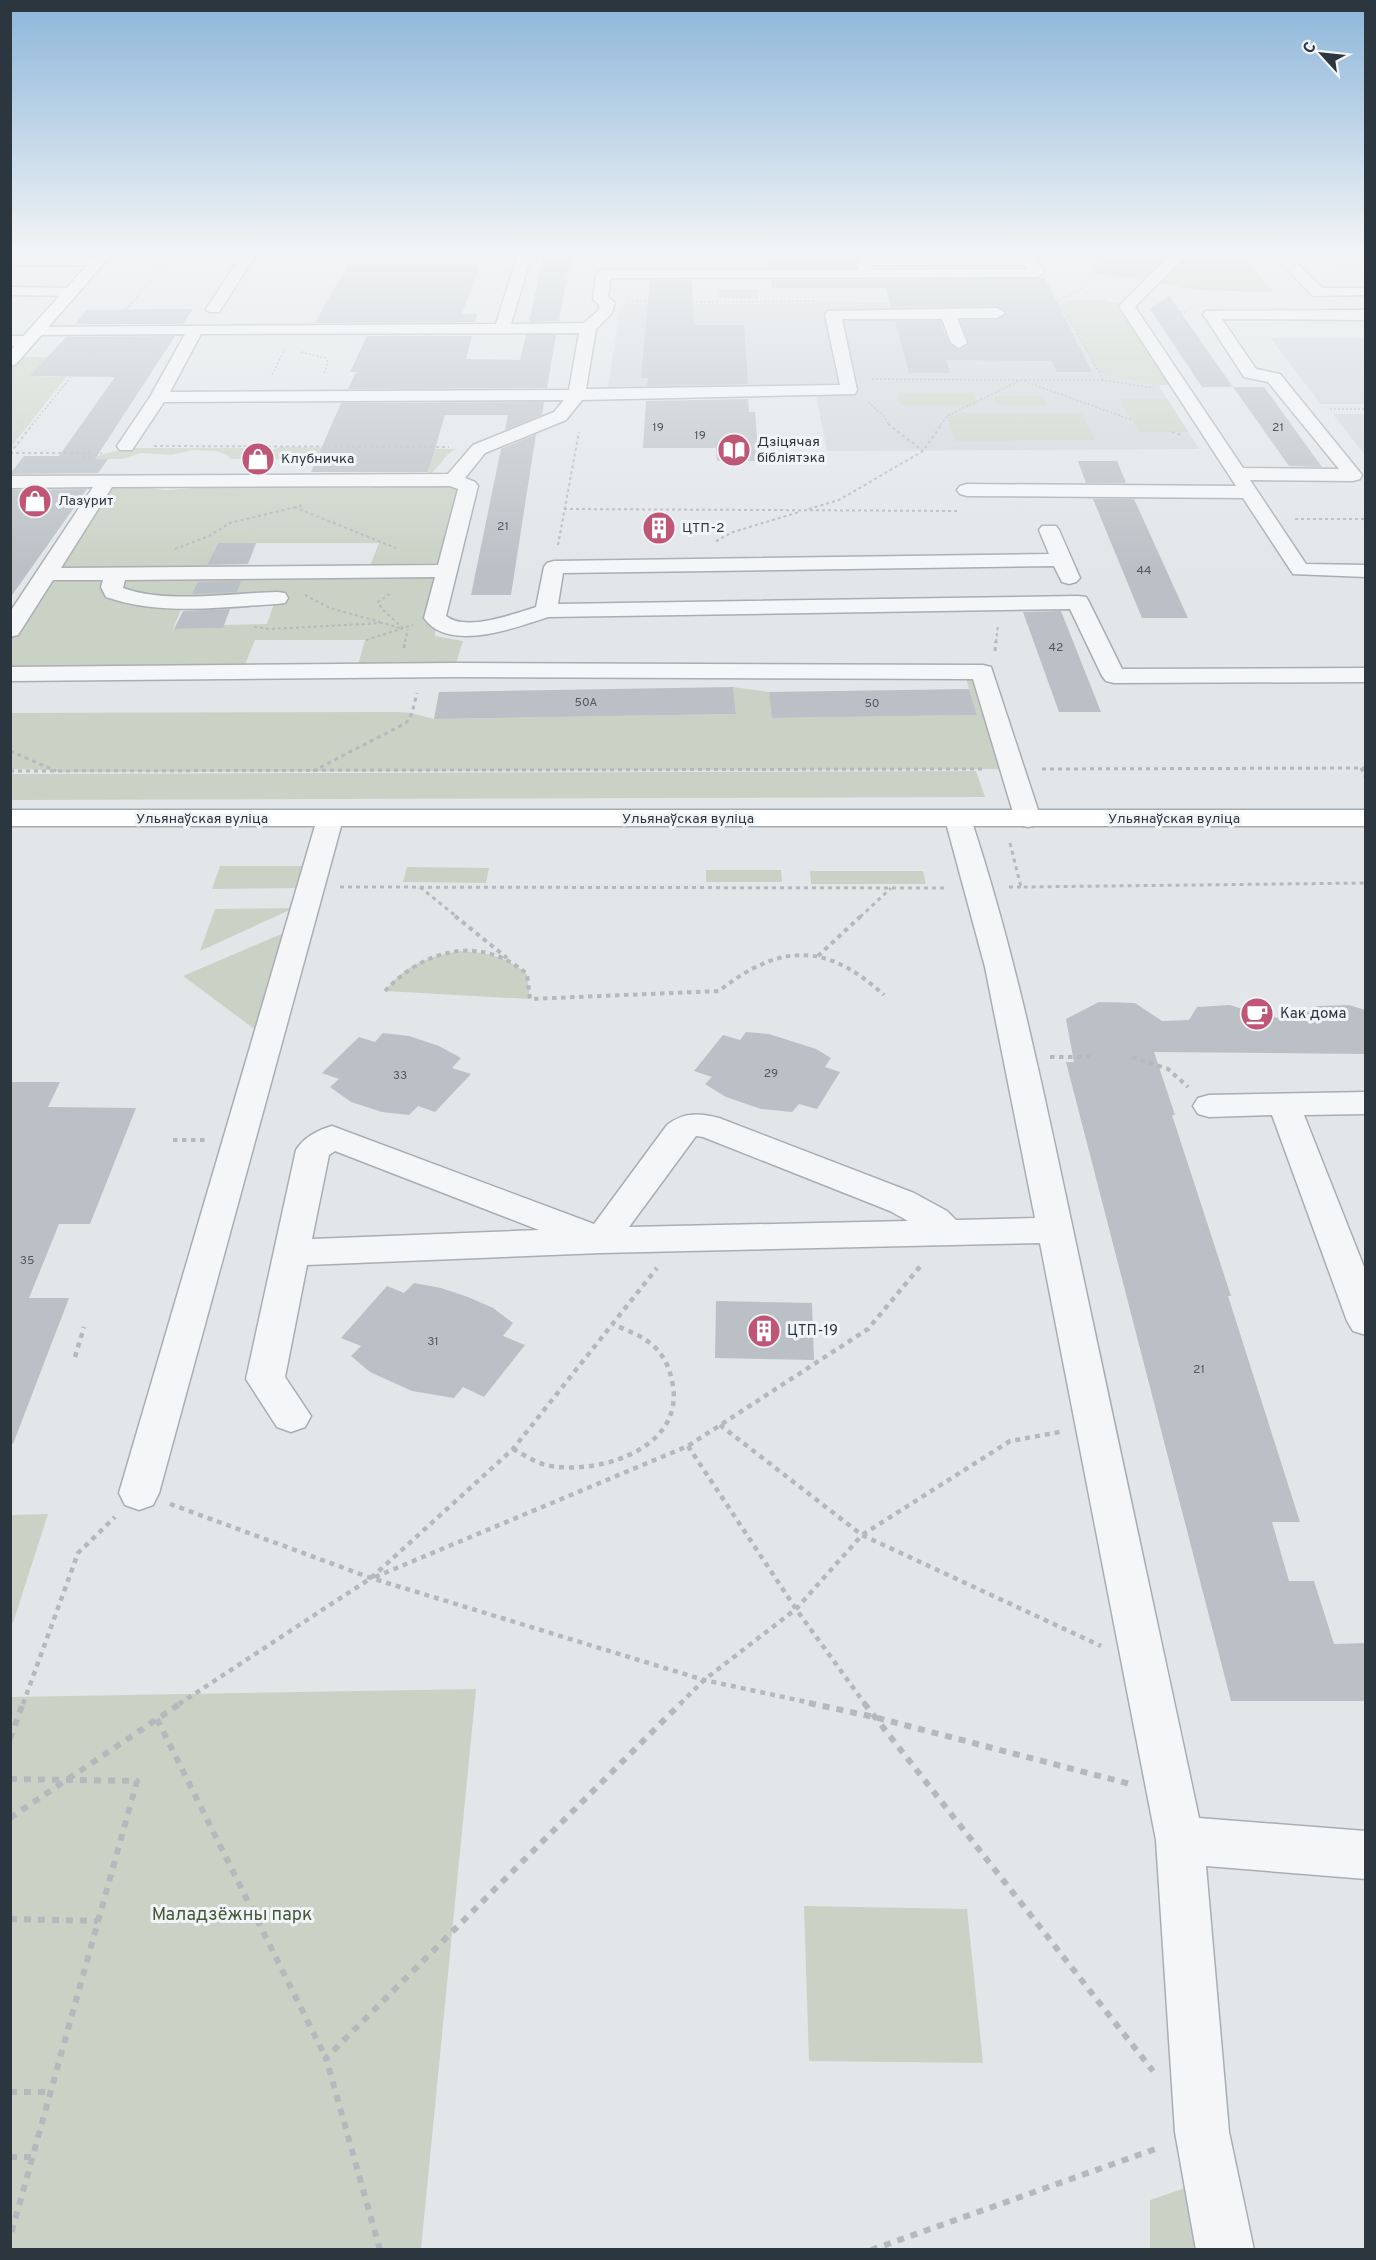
<svg xmlns="http://www.w3.org/2000/svg" width="1376" height="2260" viewBox="0 0 1376 2260" font-family="Overpass,sans-serif">
<rect width="100%" height="100%" fill="#e2e6e9"/>
<g fill="#d1d5db">
<polygon points="1106,302 1199,449 827,451 814,385 608,387 621,304"/>
<polygon points="1270,338 1365,338 1365,404 1321,404"/>
<polygon points="1333,414 1365,414 1365,455"/>
</g>
<g fill="#cad2c5" fill-rule="evenodd">
<polygon points="1093,253 1241,253 1273,292 1203,290 1096,273 1091,264 1099,264"/>
<polygon points="719,289 758,289 758,299 718,298"/>
<polygon points="1104,300 1127,306 1180,384 1158,385 1099,373 1069,318 1060,307 1067,301"/>
<polygon points="14,357 47,357 31,376 59,377 68,366 74,367 11,447 10,377 12,375 11,361"/>
<polygon points="898,393 974,393 978,406 901,406"/>
<polygon points="994,396 1043,396 1047,405 997,405"/>
<polygon points="1120,399 1167,399 1188,432 1139,432"/>
<polygon points="946,413 1081,413 1095,440 955,441"/>
<path d="M280,447L457,449C443,454 440,469 428,475L431,458L266,459L270,451Z"/>
<polygon points="127,448 256,448 249,459 231,459 227,455 216,451 193,450 171,455 141,453 122,459 94,459 97,456"/>
<path d="M302,480V488H371L373,480L468,486L436,615L435,636L463,641L454,670L356,672L365,640H255L242,672L11,674L10,630L107,481H137L141,487L166,490ZM218,543H379L368,571H201L207,565ZM276,598L267,624L224,625L222,628L173,629L182,607Z"/>
<polygon points="964,672 983,672 1012,769 59,772 52,770 11,769 11,713 398,712 412,713 434,719 736,714 733,687 769,692 773,718 977,715"/>
<polygon points="976,771 985,797 10,800 11,774"/>
<polygon points="220,866 307,866 300,888 212,889"/>
<polygon points="407,867 489,868 486,883 403,882"/>
<polygon points="706,870 781,870 782,882 706,882"/>
<polygon points="810,871 923,871 926,884 811,884"/>
<polygon points="294,908 200,951 215,909"/>
<polygon points="286,932 257,1031 183,976"/>
<path d="M459,951C488,953 504,955 527,974L530,999L385,991C405,965 427,957 459,951Z"/>
<polygon points="48,1514 13,1623 11,1623 11,1515"/>
<polygon points="476,1689 421,2249 11,2249 11,1697"/>
<polygon points="804,1906 967,1909 983,2063 809,2061"/>
<polygon points="1185,2188 1196,2249 1150,2250 1150,2200"/>
</g>
<g fill="#bac0c5">
<polygon points="544,253 572,253 559,321 529,322"/>
<polygon points="767,253 975,253 976,255 864,255 856,259 855,268 769,268"/>
<polygon points="348,264 480,265 462,314 477,314 475,322 315,323"/>
<polygon points="1045,278 1092,372 1057,372 1052,361 946,360 950,373 909,373 895,321 940,321 949,344 960,350 969,344 960,320 997,320 1007,312 997,306 891,308 886,288 772,288 771,280"/>
<polygon points="650,280 692,280 694,325 744,325 748,384 647,386 648,378 641,378"/>
<polygon points="1169,296 1233,387 1202,387 1150,309"/>
<polygon points="193,309 183,324 75,324 86,310"/>
<polygon points="526,335 556,335 547,388 348,389 356,372 350,372 367,336 472,336 466,359 520,360"/>
<polygon points="175,336 95,459 108,459 98,473 10,474 24,456 59,456 115,377 30,376 66,337"/>
<polygon points="1233,387 1264,387 1322,467 1289,466"/>
<polygon points="748,399 749,412 755,412 759,461 717,461 716,448 643,448 646,401"/>
<polygon points="544,402 542,415 505,430 508,415 445,415 428,472 311,472 341,403"/>
<polygon points="536,434 511,595 471,595 501,449"/>
<polygon points="1078,461 1117,461 1126,483 1086,483"/>
<polygon points="87,489 61,526 10,598 10,490"/>
<polygon points="1093,499 1134,499 1188,618 1142,618"/>
<polygon points="218,543 256,543 248,564 207,565"/>
<polygon points="241,581 237,592 192,594 198,582"/>
<polygon points="230,609 223,628 174,629 183,611"/>
<polygon points="1061,611 1101,712 1059,712 1023,612"/>
<polygon points="733,687 736,714 434,719 439,692"/>
<polygon points="969,689 977,715 772,718 769,692"/>
<polygon points="1099,1002 1135,1003 1162,1021 1189,1020 1197,1007 1230,1005 1264,1016 1295,1020 1317,1006 1349,1005 1365,1010 1365,1054 1154,1052 1175,1115 1172,1115 1231,1296 1228,1296 1300,1522 1272,1522 1289,1581 1314,1581 1334,1644 1365,1643 1365,1701 1231,1701 1066,1062 1074,1062 1066,1019"/>
<polygon points="746,1032 769,1034 816,1049 831,1058 825,1067 840,1072 817,1109 799,1104 792,1112 761,1109 726,1097 705,1084 712,1077 694,1071 723,1035 740,1040"/>
<polygon points="383,1033 409,1036 439,1046 461,1058 452,1068 471,1074 435,1112 418,1106 409,1115 382,1112 351,1102 330,1087 339,1079 322,1073 359,1037 375,1042"/>
<polygon points="10,1082 60,1082 48,1107 136,1108 90,1224 59,1224 29,1298 69,1298 13,1444 10,1443"/>
<polygon points="414,1283 441,1288 468,1297 493,1308 513,1323 503,1336 525,1345 484,1397 463,1387 454,1398 412,1391 370,1372 351,1356 361,1346 341,1338 387,1286 404,1293"/>
<polygon points="716,1301 812,1303 814,1360 715,1358"/>
</g>
<g fill="none" stroke-linecap="round" stroke-linejoin="round">
<defs>
<g id="minor">
<polygon points="243,253 257,253 219,312 209,312 206,309"/>
<path d="M518,253H532L511,324L584,323L599,310V305L593,299L596,274L603,270H858L857,261L864,257H1021L1019,253H1033L1044,273L1037,277L610,278L608,297L615,303L611,314L596,329L586,389L840,385L825,314L828,311L997,308L1005,313L997,318H957L967,343L959,348L951,343L942,319H842L857,390L855,394L582,400L566,420L485,453L465,478L475,482L478,486L446,616C465,632 514,614 536,607L544,567L547,563L554,561L1049,554L1039,530L1042,526H1056L1059,530L1080,578L1076,582L1069,584L1062,582L1054,566L563,573L558,604L1078,596L1086,597L1089,602L1122,669L1366,668V682L1114,683L1106,681L1102,676L1070,609L548,617C515,628 448,653 424,618L435,577L125,580L123,588C167,604 231,593 277,592L285,593L288,598L285,603L277,604C221,607 160,616 106,597L101,587L103,580H53L18,635L10,637V612L93,487L10,488V476L448,474L473,445L554,412L564,400L164,402L132,450H120L117,446L150,397L185,334L38,335L32,333L30,330L32,327L496,324ZM872,265H1026L1027,269L873,270ZM579,333L569,390L170,392L201,334ZM450,486L458,489L438,565L61,568L112,487Z"/>
<polygon points="1177,253 1194,253 1172,269 1135,307 1243,468 1339,469 1268,382 1244,377 1203,314 1206,311 1366,310 1366,320 1222,319 1256,369 1280,374 1362,475 1360,479 1353,481 1250,480 1306,564 1366,565 1366,577 1293,574 1243,498 967,496 960,494 957,490 960,486 967,484 1236,486 1119,306 1162,263"/>
<polygon points="1272,253 1287,253 1322,288 1361,288 1366,289 1366,295 1313,296"/>
<polygon points="10,257 99,257 106,261 99,265 10,265"/>
<polygon points="10,287 72,288 79,292 72,296 10,295"/>
<polygon points="10,336 28,336 36,341 28,346 10,346"/>
<polygon points="454,663 983,665 991,667 1041,819 1037,825 1028,827 1019,825 1015,819 973,679 454,677 10,681 10,667"/>
<polygon points="330,811 339,813 343,819 159,1493 153,1505 139,1510 125,1505 119,1493 317,819 321,813"/>
<path d="M958,811L967,813L971,819C1018,961 1047,1109 1078,1253C1118,1442 1159,1630 1199,1818L1366,1831V1879L1206,1866L1229,2132L1254,2250H1196L1175,2132L1156,1840L1040,1243L601,1253L307,1265L285,1377L311,1416L305,1427L291,1432L277,1427L246,1379L296,1150C304,1137 318,1130 332,1126L594,1224L667,1125C684,1112 699,1113 719,1118L914,1193L947,1211L956,1220L1035,1218L985,967L945,819L949,813ZM696,1136L703,1137L890,1211L908,1221L629,1227ZM335,1151L539,1230L312,1239L329,1155Z"/>
<polygon points="1366,1092 1366,1114 1304,1115 1366,1272 1366,1335 1353,1331 1347,1321 1272,1115 1209,1117 1198,1114 1193,1106 1198,1098 1209,1095"/>
</g>
<g id="major">
<polygon points="98,253 113,253 16,364 10,366 10,351"/>
<rect x="10" y="810" width="1356" height="16"/>
</g>
</defs>
<use href="#minor" stroke="#a8aeb3" stroke-width="3"/>
<use href="#major" stroke="#a3acb3" stroke-width="3"/>
<g stroke="#b5b9bd" stroke-width="1.5" stroke-dasharray="2 2" stroke-linecap="butt">
<polyline points="1084,253 1096,273 1078,292 1055,301 1106,301"/>
<polyline points="1210,256 1235,291"/>
<polyline points="1320,261 1359,270"/>
<polyline points="1059,273 1096,273 1123,278"/>
<polyline points="1178,287 1251,291"/>
<polyline points="664,300 680,296"/>
<polyline points="628,301 657,301"/>
<polyline points="1014,301 1055,301 1069,318 1103,380 1153,388"/>
<polyline points="656,302 814,301"/>
<polyline points="126,310 173,253"/>
<polyline points="1156,312 1188,312"/>
<polyline points="301,352 326,358 328,362 324,374"/>
<polyline points="452,359 455,349"/>
<polyline points="272,375 285,349"/>
<polyline points="872,379 1018,380"/>
<polyline points="1025,380 1103,380"/>
<polyline points="868,402 884,416 889,425"/>
<polyline points="1330,409 1366,409"/>
<polyline points="32,425 92,351"/>
<polyline points="941,425 947,416 1021,380 1132,420"/>
</g>
<g stroke="#b5b9bd" stroke-width="2" stroke-dasharray="3 3" stroke-linecap="butt">
<polyline points="888,424 923,451"/>
<polyline points="1172,432 1182,435"/>
<polyline points="154,446 449,447"/>
<polyline points="10,453 33,424"/>
<polyline points="10,453 94,453"/>
<polyline points="83,458 102,453"/>
<polyline points="257,459 267,446"/>
<polyline points="294,507 396,548"/>
<polyline points="564,509 957,511"/>
<polyline points="809,509 839,500 923,451 942,424"/>
<polyline points="1295,519 1366,519"/>
<polyline points="716,541 733,532 799,512"/>
<polyline points="558,545 579,432"/>
<polyline points="175,549 209,536 230,523 304,505"/>
<polyline points="390,594 378,602 383,610 405,630"/>
<polyline points="305,595 330,608 380,622"/>
<polyline points="254,627 270,629 383,623 402,629"/>
<polyline points="366,640 413,625"/>
<polyline points="405,642 408,629"/>
<polyline points="996,642 998,625"/>
</g>
<g stroke="#b5b9bd" stroke-width="3" stroke-dasharray="4 4" stroke-linecap="butt">
<polyline points="404,648 405,641"/>
<polyline points="995,651 996,641"/>
<polyline points="10,751 56,771"/>
<polyline points="1361,768 1366,778"/>
<polyline points="1042,769 1366,768"/>
<polyline points="10,771 984,769"/>
<polyline points="313,771 406,723 412,713 417,693"/>
<polyline points="1010,843 1021,887 1366,883"/>
<polyline points="340,887 948,888"/>
<polyline points="420,887 457,917"/>
<polyline points="1009,887 1021,887"/>
<polyline points="860,917 891,888"/>
</g>
<g stroke="#b5b9bd" stroke-width="4" stroke-dasharray="4.5 4.5" stroke-linecap="butt">
<polyline points="455,916 507,958"/>
<polyline points="818,956 861,916"/>
<path d="M385,991C424,949 481,934 527,974L530,999L719,991C780,943 826,942 884,995"/>
<polyline points="1050,1057 1092,1057"/>
<polyline points="1132,1057 1168,1069 1188,1087"/>
<polyline points="173,1140 205,1140"/>
</g>
<g stroke="#b5b9bd" stroke-width="4.5" stroke-dasharray="5 5" stroke-linecap="butt">
<polyline points="75,1357 84,1327"/>
<polyline points="720,1425 862,1535 1101,1646"/>
<polyline points="688,1446 796,1609 865,1704"/>
<path d="M513,1449C523,1454 534,1462 546,1465C596,1476 683,1450 673,1386C670,1368 664,1354 650,1343C639,1334 625,1330 613,1324"/>
<polyline points="170,1504 371,1578 704,1680 816,1704"/>
<polyline points="375,1577 688,1446 868,1329 923,1263"/>
<polyline points="23,1704 78,1553 115,1517"/>
<polyline points="179,1704 371,1578 513,1449 657,1268"/>
<polyline points="680,1704 704,1680 796,1609 862,1535 1010,1441 1060,1432"/>
</g>
<g stroke="#b5b9bd" stroke-width="6" stroke-dasharray="7 7" stroke-linecap="butt">
<polyline points="809,1703 874,1717 1130,1784"/>
<polyline points="864,1703 1153,2071"/>
<polyline points="157,1719 326,2058"/>
<polyline points="10,1739 23,1703"/>
<polyline points="10,1779 137,1781 10,2238"/>
<polyline points="10,1818 181,1703"/>
<polyline points="10,1919 98,1921"/>
<polyline points="10,2092 52,2092"/>
<polyline points="10,2157 33,2157"/>
<polyline points="380,2250 326,2058 681,1703"/>
<polyline points="871,2250 1161,2147"/>
</g>
<use href="#minor" fill="#f5f6f8" fill-rule="evenodd"/>
<use href="#major" fill="#fff" fill-rule="evenodd"/>
</g>
<linearGradient id="sky" x2="0" y2="1"><stop stop-color="#8cb6da"/><stop offset="0.44" stop-color="#f2f4f5"/><stop offset="1" stop-color="#f2f4f5" stop-opacity="0"/></linearGradient>
<rect width="1376" height="570" fill="url(#sky)"/>
<defs>
<symbol id="library-disc" viewBox="-11 -11 22 22"><circle r="9.5" fill="#bf5675" stroke="#f2f5f7"/><path d="M-6-4Q-3-5.5-.7-3.5V5Q-3 3-6 4ZM6-4Q3-5.5 .7-3.5V5Q3 3 6 4Z" fill="#fff"/></symbol>
<symbol id="shop-disc" viewBox="-11 -11 22 22"><circle r="9.5" fill="#bf5675" stroke="#f2f5f7"/><path d="M-5-2.5h2.3a2.7 3.5 0 0 1 5.4 0H5L5.5 6h-11ZM-1.5-2.5h3a1.5 2.3 0 0 0-3 0Z" fill="#fff"/></symbol>
<symbol id="building-disc" viewBox="-11 -11 22 22"><circle r="9.5" fill="#bf5675" stroke="#f2f5f7"/><path d="M-4-6H4V6H1V3H-1V6H-4ZM-2.5-4.3h1.7v1.8h-1.7ZM.8-4.3h1.7v1.8H.8ZM-2.5-1h1.7V.8h-1.7ZM.8-1h1.7V.8H.8Z" fill="#fff"/></symbol>
<symbol id="cafe-disc" viewBox="-11 -11 22 22"><circle r="9.5" fill="#bf5675" stroke="#f2f5f7"/><path d="M-5.5-4.5H6V0H3Q3 3.5 0 3.5H-2.5Q-5.5 3.5-5.5 0ZM3-3.2v2h1.7v-2ZM-6 4.5H4V6H-6Z" fill="#fff"/></symbol>
</defs>
<g fill-rule="evenodd">
<use href="#library-disc" x="715" y="431" width="38" height="38"/>
<use href="#shop-disc" x="239" y="440" width="38" height="38"/>
<use href="#shop-disc" x="16" y="482" width="38" height="38"/>
<use href="#building-disc" x="640" y="509" width="38" height="38"/>
<use href="#cafe-disc" x="1238" y="995" width="38" height="38"/>
<use href="#building-disc" x="745" y="1312" width="38" height="38"/>
</g>
<g text-anchor="middle" dominant-baseline="central" stroke-width="6" stroke-linejoin="round" paint-order="stroke">
<g font-size="12" fill="#505860">
<text x="658" y="428">19</text>
<text x="1278" y="428">21</text>
<text x="700" y="436">19</text>
<text x="503" y="527">21</text>
<text x="1144" y="571">44</text>
<text x="1056" y="648">42</text>
<text x="586" y="703">50А</text>
<text x="872" y="704">50</text>
<text x="771" y="1074">29</text>
<text x="400" y="1076">33</text>
<text x="27" y="1261">35</text>
<text x="433" y="1342">31</text>
<text x="1199" y="1370">21</text>
</g>
<g font-size="14" fill="#2c363f" stroke="#f2f5f7" text-anchor="start">
<text x="757" y="442">Дзіцячая<tspan x="757" dy="16">бібліятэка</tspan></text>
<text x="281" y="459">Клубничка</text>
<text x="58" y="501">Лазурит</text>
<text x="682" y="528">ЦТП-2</text>
</g>
<g font-size="14" fill="#2c363f" stroke="#f2f5f7">
<text x="202" y="819">Ульянаўская вуліца</text>
<text x="688" y="819">Ульянаўская вуліца</text>
<text x="1174" y="819">Ульянаўская вуліца</text>
</g>
<g font-size="15" fill="#2c363f" stroke="#f2f5f7" text-anchor="start">
<text x="1280" y="1014">Как дома</text>
<text x="787" y="1331">ЦТП-19</text>
</g>
<g font-size="18" fill="#45593b" stroke="#f2f5f7">
<text x="232" y="1915">Маладзёжны парк</text>
</g>
</g>
<rect width="1376" height="2260" fill="none" stroke="#2c363f" stroke-width="24"/>
<g transform="translate(1322 54) rotate(297)" stroke="#f2f5f7" stroke-width="4.5" paint-order="stroke">
<path d="M0-4.5L10 22L0 15L-10 22Z" fill="#2c363f"/>
<text y="-9" font-size="16" font-weight="bold" text-anchor="middle" fill="#2c363f">С</text>
</g>
</svg>
